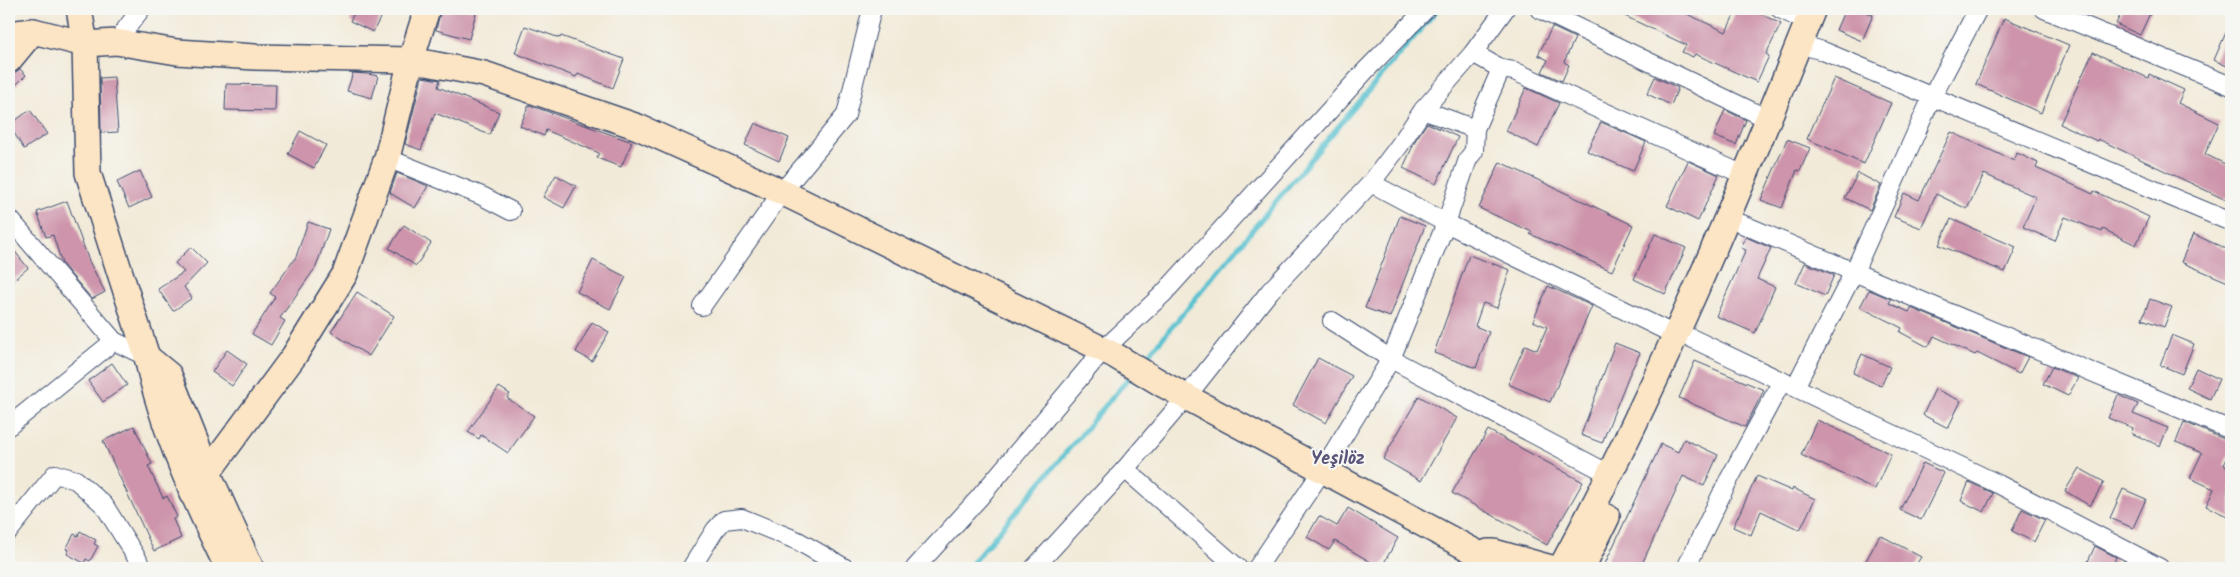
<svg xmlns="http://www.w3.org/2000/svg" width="2240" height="577" viewBox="0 0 2240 577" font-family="Kalam,sans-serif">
<rect width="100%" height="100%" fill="#f6f6f2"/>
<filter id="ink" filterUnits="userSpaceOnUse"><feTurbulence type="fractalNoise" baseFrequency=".02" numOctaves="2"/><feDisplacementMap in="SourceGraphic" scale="10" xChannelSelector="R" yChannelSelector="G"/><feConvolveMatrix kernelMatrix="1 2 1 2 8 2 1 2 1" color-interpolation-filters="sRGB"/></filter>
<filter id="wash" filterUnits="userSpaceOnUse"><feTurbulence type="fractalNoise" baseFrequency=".0096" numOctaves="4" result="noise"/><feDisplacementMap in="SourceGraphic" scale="20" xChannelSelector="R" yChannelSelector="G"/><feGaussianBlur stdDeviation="1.12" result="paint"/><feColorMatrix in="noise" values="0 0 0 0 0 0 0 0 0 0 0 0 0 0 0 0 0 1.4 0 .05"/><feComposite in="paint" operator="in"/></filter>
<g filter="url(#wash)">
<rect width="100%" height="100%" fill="#f2ead8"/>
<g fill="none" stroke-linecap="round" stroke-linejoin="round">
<g stroke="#56c1d0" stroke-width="5">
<polyline points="1142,363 1326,141 1438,9"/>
<polyline points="968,568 1133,373"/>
</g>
</g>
<g id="blocks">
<g fill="#cd94ab">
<polygon points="356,9 376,9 383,12 373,32 350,21"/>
<polygon points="441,9 477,9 469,39 436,30"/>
<polygon points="1610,9 1676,9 1726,32 1737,9 1751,9 1781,24 1766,54 1769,56 1757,82 1695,54 1693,57 1682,52 1686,45"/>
<polygon points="1845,9 1858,9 1873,15 1862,41 1836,30"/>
<polygon points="2123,9 2152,9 2140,35 2116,24"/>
<polygon points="2004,18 2069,45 2041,113 1976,84"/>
<polygon points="2231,21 2231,68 2214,60"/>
<polygon points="525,26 560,38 561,36 624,59 613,88 578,74 576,77 515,53"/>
<polygon points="1552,27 1575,38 1564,62 1569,65 1562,81 1542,72 1548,60 1538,55"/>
<polygon points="2093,52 2148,78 2149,74 2184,90 2178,103 2219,123 2205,154 2231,167 2231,190 2226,200 2098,139 2097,141 2060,124"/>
<polygon points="20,69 26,75 9,92 9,74"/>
<polygon points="353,73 368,74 378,76 372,98 347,91"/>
<polygon points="114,77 118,132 101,133 100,78"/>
<polygon points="422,77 440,80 438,87 499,112 490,135 435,113 421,150 405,144"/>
<polygon points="1655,77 1678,88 1671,105 1647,94"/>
<polygon points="1834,78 1891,103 1864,164 1807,139"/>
<polygon points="226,84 276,85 275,111 225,110"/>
<polygon points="1526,88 1559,103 1538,147 1506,131"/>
<polygon points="529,105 632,142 621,167 597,158 599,153 546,130 544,136 520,126"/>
<polygon points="30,110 47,134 24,149 9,125"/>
<polygon points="1725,110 1746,120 1736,145 1714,136"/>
<polygon points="1601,122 1646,142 1633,171 1587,151"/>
<polygon points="755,123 789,138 779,161 745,145"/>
<polygon points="1427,123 1458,137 1436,184 1403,168 1416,139"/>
<polygon points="300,131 326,145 314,168 288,154"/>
<polygon points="1951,132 2014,161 2017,153 2038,163 2036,168 2093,194 2094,191 2149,217 2136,245 2103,229 2102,232 2065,217 2055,241 2023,227 2036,197 1984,174 1967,209 1936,194 1921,228 1894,217 1904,193 1919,200"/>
<polygon points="1787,139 1810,148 1800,171 1797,170 1782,208 1761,200"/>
<polygon points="1688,161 1719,175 1698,221 1667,206"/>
<polygon points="1500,162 1633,225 1612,271 1530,234 1532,232 1479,208"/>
<polygon points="140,171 152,197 129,208 117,182"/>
<polygon points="397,173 428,186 415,208 390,193"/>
<polygon points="1858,173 1881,185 1870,210 1845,198"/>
<polygon points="556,175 576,186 564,208 543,197"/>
<polygon points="67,201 89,261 105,292 92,299 62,264 53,235 46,237 37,212"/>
<polygon points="1400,216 1425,226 1390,317 1365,308"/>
<polygon points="1951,219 2016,247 2005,272 1939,245"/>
<polygon points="308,222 329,229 316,267 280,318 285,321 271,345 252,334 275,297 270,293 296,257"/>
<polygon points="404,225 431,243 416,266 389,248"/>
<polygon points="1655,234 1686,248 1665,294 1634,279"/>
<polygon points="2193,234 2231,251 2231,275 2228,282 2181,262"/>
<polygon points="1746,237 1771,248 1757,279 1775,287 1755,333 1716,316 1746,250 1741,248"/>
<polygon points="9,244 28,268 9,284"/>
<polygon points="191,247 207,263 184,287 192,298 173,311 158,289 184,272 175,263"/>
<polygon points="1469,255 1510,270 1497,308 1483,303 1475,326 1489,332 1476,368 1434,353"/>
<polygon points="593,260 626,277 610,309 577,292"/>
<polygon points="1805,263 1834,275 1825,296 1796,283"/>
<polygon points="1548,286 1592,306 1550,402 1508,384 1525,345 1537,350 1547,327 1533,321"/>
<polygon points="1869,290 1891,299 1889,303 1909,312 1911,308 2028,357 2019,374 1977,353 1975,355 1934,336 1928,347 1900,332 1902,328 1860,307"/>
<polygon points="357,292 394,316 369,356 331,332"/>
<polygon points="2150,299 2172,307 2164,327 2142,319"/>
<polygon points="592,322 609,332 592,361 576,352"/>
<polygon points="2172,335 2194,344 2182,374 2160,365"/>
<polygon points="1615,343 1640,353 1629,375 1602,443 1581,435"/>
<polygon points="227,350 247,364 232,386 212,372"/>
<polygon points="1862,354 1890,367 1881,386 1853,373"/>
<polygon points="1318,358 1352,376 1326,423 1293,405"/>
<polygon points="1695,361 1764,390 1745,427 1679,398"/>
<polygon points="112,363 127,385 103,402 88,381"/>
<polygon points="2052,367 2078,378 2068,396 2043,384"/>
<polygon points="2196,368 2219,379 2210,399 2187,388"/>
<polygon points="499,387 510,394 507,398 534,416 508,453 481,435 479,439 468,432"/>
<polygon points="1935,389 1961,401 1948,428 1923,415"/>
<polygon points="2118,395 2138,404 2133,414 2168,428 2160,446 2131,433 2133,428 2108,418"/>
<polygon points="1419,396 1457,418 1421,481 1383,459"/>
<polygon points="1817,420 1891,454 1875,489 1801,455"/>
<polygon points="2184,422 2231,442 2231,450 2224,465 2231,469 2231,518 2206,506 2214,489 2190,478 2202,453 2176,442"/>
<polygon points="134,426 152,464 148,466 163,498 167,496 177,517 173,519 181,538 154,551 103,441"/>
<polygon points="1488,430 1583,482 1547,545 1452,493"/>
<polygon points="1684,439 1718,455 1704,486 1683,476 1640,568 1603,568 1661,444 1678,452"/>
<polygon points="1923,463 1944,473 1921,520 1900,510"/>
<polygon points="2079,468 2104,482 2090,506 2065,491"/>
<polygon points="1757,476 1792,491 1793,488 1815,499 1800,530 1761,511 1751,535 1733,527"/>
<polygon points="1969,482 1993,493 1984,512 1961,501"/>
<polygon points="2123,489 2146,499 2133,528 2110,518"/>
<polygon points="1348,508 1398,538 1381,568 1335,541 1329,550 1307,537 1319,516 1337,526"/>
<polygon points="2022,509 2045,520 2034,542 2012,531"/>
<polygon points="80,531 96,540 94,544 98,546 90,561 86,559 84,563 67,554 69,550 66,549 74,534 78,536"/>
<polygon points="1880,535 1921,557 1914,568 1862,568"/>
<polygon points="2095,546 2116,557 2112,568 2085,568"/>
</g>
</g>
</g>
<g filter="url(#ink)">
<use href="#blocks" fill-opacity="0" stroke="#3b4b70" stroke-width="1"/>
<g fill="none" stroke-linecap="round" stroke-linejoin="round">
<defs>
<g id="street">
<polyline points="1539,9 1768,119"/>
<polyline points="1780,9 1808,22"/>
<polyline points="2044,9 2231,86"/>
<polyline points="116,42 141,9"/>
<polyline points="1799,44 1823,51 2231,222"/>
<polyline points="1473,53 1501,69 1514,71 1744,175"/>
<polyline points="1423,110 1475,129"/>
<polyline points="387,158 482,196 511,211"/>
<polyline points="1371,183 1446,223 1675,335"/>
<polyline points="9,218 114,341 9,426"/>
<polyline points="1742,224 1952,314 2231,430"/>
<polyline points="702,306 782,192 846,115 872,9"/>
<polyline points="1332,321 1391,359 1611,475"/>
<polyline points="1691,338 1998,484 2160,568"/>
<polyline points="114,341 147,357"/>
<polyline points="1795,387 1854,272 1932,97 1978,9"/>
<polyline points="1125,469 1238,568"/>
<polyline points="9,531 55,474 76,480 104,505 138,560 141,568"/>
<polyline points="691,568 715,530 724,520 742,518 798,541 845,568"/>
<polyline points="915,568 979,498 1103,350 1163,294 1366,70 1426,9"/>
<polyline points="1034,568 1125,469 1187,396 1270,291 1371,183 1399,146 1423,110 1473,53 1505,9"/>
<polyline points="1257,568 1322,471 1391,359 1446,223 1468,159 1474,151 1475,129 1501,69"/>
<polyline points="1686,568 1726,485 1782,381"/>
</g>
<g id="secondary">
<path d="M79,9L85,44L88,173L147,357C163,431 195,501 228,568"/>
<polyline points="9,34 33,31 85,44 116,42 177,52 255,57 411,60 484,74 638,127 782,192 1114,355 1164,385 1505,568"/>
<polyline points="9,60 33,31"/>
<polyline points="147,357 169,375 208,473 251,568"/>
<polyline points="192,494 294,356 345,274 387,158 411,60 427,9"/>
<polyline points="1488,552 1494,552 1551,568"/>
<path d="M1561,568C1658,388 1737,198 1813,9"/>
<polyline points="1582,568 1607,517"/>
</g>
</defs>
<use href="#street" stroke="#3b4b70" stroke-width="20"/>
<use href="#secondary" stroke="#3b4b70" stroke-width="28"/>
<use href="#street" stroke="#fff" stroke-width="18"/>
<use href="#secondary" stroke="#fce5c4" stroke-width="25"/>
</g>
</g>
<g text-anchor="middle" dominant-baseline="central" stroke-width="4.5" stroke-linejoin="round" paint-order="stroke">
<g font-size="18" font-weight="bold" fill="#595279" stroke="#f6f6f2">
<text x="1338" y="459">Yeşilöz</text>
</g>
</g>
<rect width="2240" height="577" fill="none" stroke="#f6f6f2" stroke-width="30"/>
</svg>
